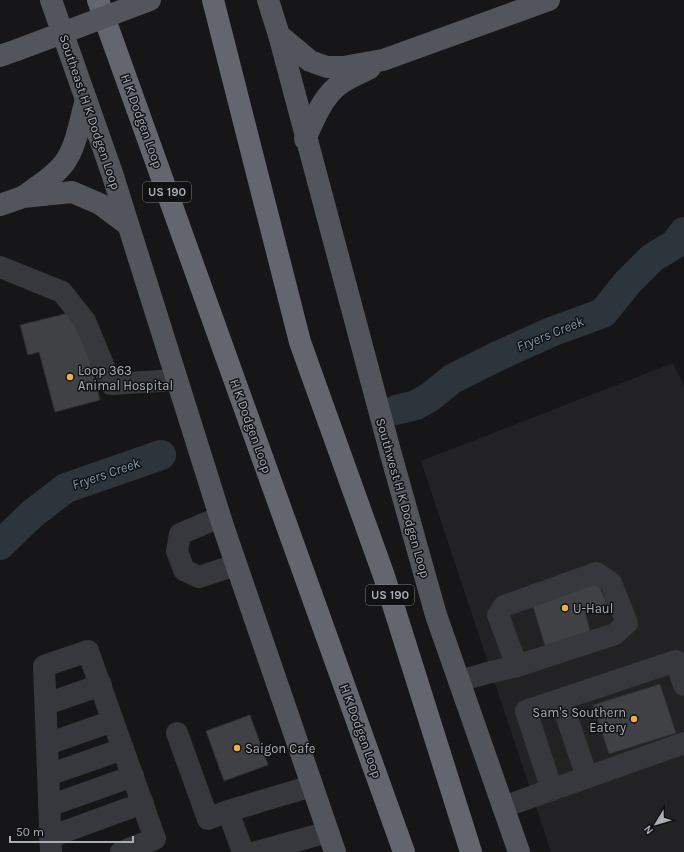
<svg xmlns="http://www.w3.org/2000/svg" width="684" height="852" viewBox="0 0 684 852" font-family="Karla,sans-serif">
<rect width="100%" height="100%" fill="#161618"/>
<polygon fill="#222225" points="673,363 684,386 684,852 551,852 421,461"/>
<g fill="none" stroke-linecap="round" stroke-linejoin="round">
<g stroke="#2c353c" stroke-width="30">
<polyline points="396,410 416,405 430,397 452,379 498,356 551,332 603,313 628,282 652,258 675,244 684,232"/>
<polyline points="0,545 32,514 66,488 161,455"/>
</g>
</g>
<g fill="#404145" stroke="#303034">
<polygon points="77,311 100,400 55,412 39,352 28,355 20,325"/>
<polygon points="595,576 607,604 585,612 590,631 545,646 531,600"/>
<polygon points="660,684 676,733 609,754 593,705"/>
<polygon points="250,715 268,765 224,781 206,731"/>
</g>
<g fill="none" stroke-linecap="round" stroke-linejoin="round">
<g stroke="#37383d" stroke-width="22">
<polyline points="0,267 62,292 85,321 111,384 177,380"/>
<polyline points="220,517 180,534 177,551 184,570 199,577 236,565"/>
<polyline points="459,681 491,672 517,666 615,634 627,623 611,583 596,573 504,606 498,615 517,666"/>
<polyline points="561,700 587,777"/>
<polyline points="46,704 101,685"/>
<polyline points="177,733 208,819 228,811 312,786"/>
<polyline points="47,744 113,721"/>
<polyline points="48,775 123,749"/>
<polyline points="552,790 526,711 676,661 684,685"/>
<polyline points="49,806 133,776"/>
<polyline points="503,807 684,743"/>
<polyline points="228,811 243,852"/>
<polyline points="50,837 143,803"/>
<polyline points="51,852 44,666 88,651 155,839 121,852"/>
<polyline points="256,852 328,832"/>
</g>
<g stroke="#53555c" stroke-width="22">
<polyline points="51,0 112,173 223,526 335,852"/>
<polyline points="268,0 279,35 390,451 436,615 519,852"/>
<polyline points="279,35 310,61 327,67 343,67 383,60 549,0"/>
<polyline points="0,56 17,50"/>
<path d="M305,139C313,122 321,101 335,88C344,79 359,74 370,68"/>
<path d="M24,196C38,186 55,176 65,162C77,145 80,120 86,100"/>
<polyline points="0,205 23,197 72,192 100,204 128,225"/>
</g>
<g stroke="#63666e" stroke-width="22">
<polyline points="98,0 404,852"/>
<polyline points="213,0 300,342 384,576 471,852"/>
</g>
<polyline stroke="#53555c" stroke-width="22" points="17,50 150,0"/>
</g>
<g fill="#f2b134" stroke="#111113" stroke-width="1.5">
<circle cx="70" cy="377" r="4"/>
<circle cx="565" cy="608" r="4"/>
<circle cx="634" cy="719" r="4"/>
<circle cx="237" cy="748" r="4"/>
</g>
<g text-anchor="middle" dominant-baseline="central" stroke-width="3" stroke-linejoin="round" paint-order="stroke">
<g fill="#111113" stroke="#7b7e86" stroke-width="1">
<rect x="143" y="182" width="48" height="20" rx="3"/>
<rect x="366" y="585" width="48" height="20" rx="3"/>
</g>
<g font-size="12" font-weight="bold" fill="#a8adb8">
<text x="167" y="192">US 190</text>
<text x="390" y="595">US 190</text>
</g>
<g font-size="13" fill="#a8adb8" stroke="#111113">
<text transform="translate(90 112) rotate(71)">Southeast H K Dodgen Loop</text>
<text transform="translate(142 121) rotate(70)">H K Dodgen Loop</text>
<text transform="translate(251 426) rotate(70)">H K Dodgen Loop</text>
<text transform="translate(403 498) rotate(74)">Southwest H K Dodgen Loop</text>
<text transform="translate(361 731) rotate(70)">H K Dodgen Loop</text>
</g>
<g font-size="13" fill="#a8adb8" stroke="#111113" text-anchor="start">
<text x="78" y="370">Loop 363<tspan x="78" dy="15">Animal Hospital</tspan></text>
<text x="573" y="608">U-Haul</text>
<text x="626" y="712" text-anchor="end">Sam's Southern<tspan x="626" dy="15">Eatery</tspan></text>
<text x="245" y="748">Saigon Cafe</text>
</g>
<g font-size="14" font-style="italic" fill="#7f9bb3" stroke="#111113">
<text transform="translate(550 334) rotate(-22)">Fryers Creek</text>
<text transform="translate(106 474) rotate(-19)">Fryers Creek</text>
</g>
</g>
<g transform="translate(656 824) rotate(232)" stroke="#111113" stroke-width="3" paint-order="stroke">
<path d="M0-3L7 15L0 10L-7 15Z" fill="#a8adb8"/>
<text y="-6" font-size="11" font-weight="bold" text-anchor="middle" fill="#a8adb8">N</text>
</g>
<path d="M10 836v6h123v-6" fill="none" stroke="#a8adb8" stroke-width="2"/>
<text x="16" y="836" font-size="12" fill="#a8adb8" stroke="#111113" stroke-width="3" paint-order="stroke">50 m</text>
</svg>
